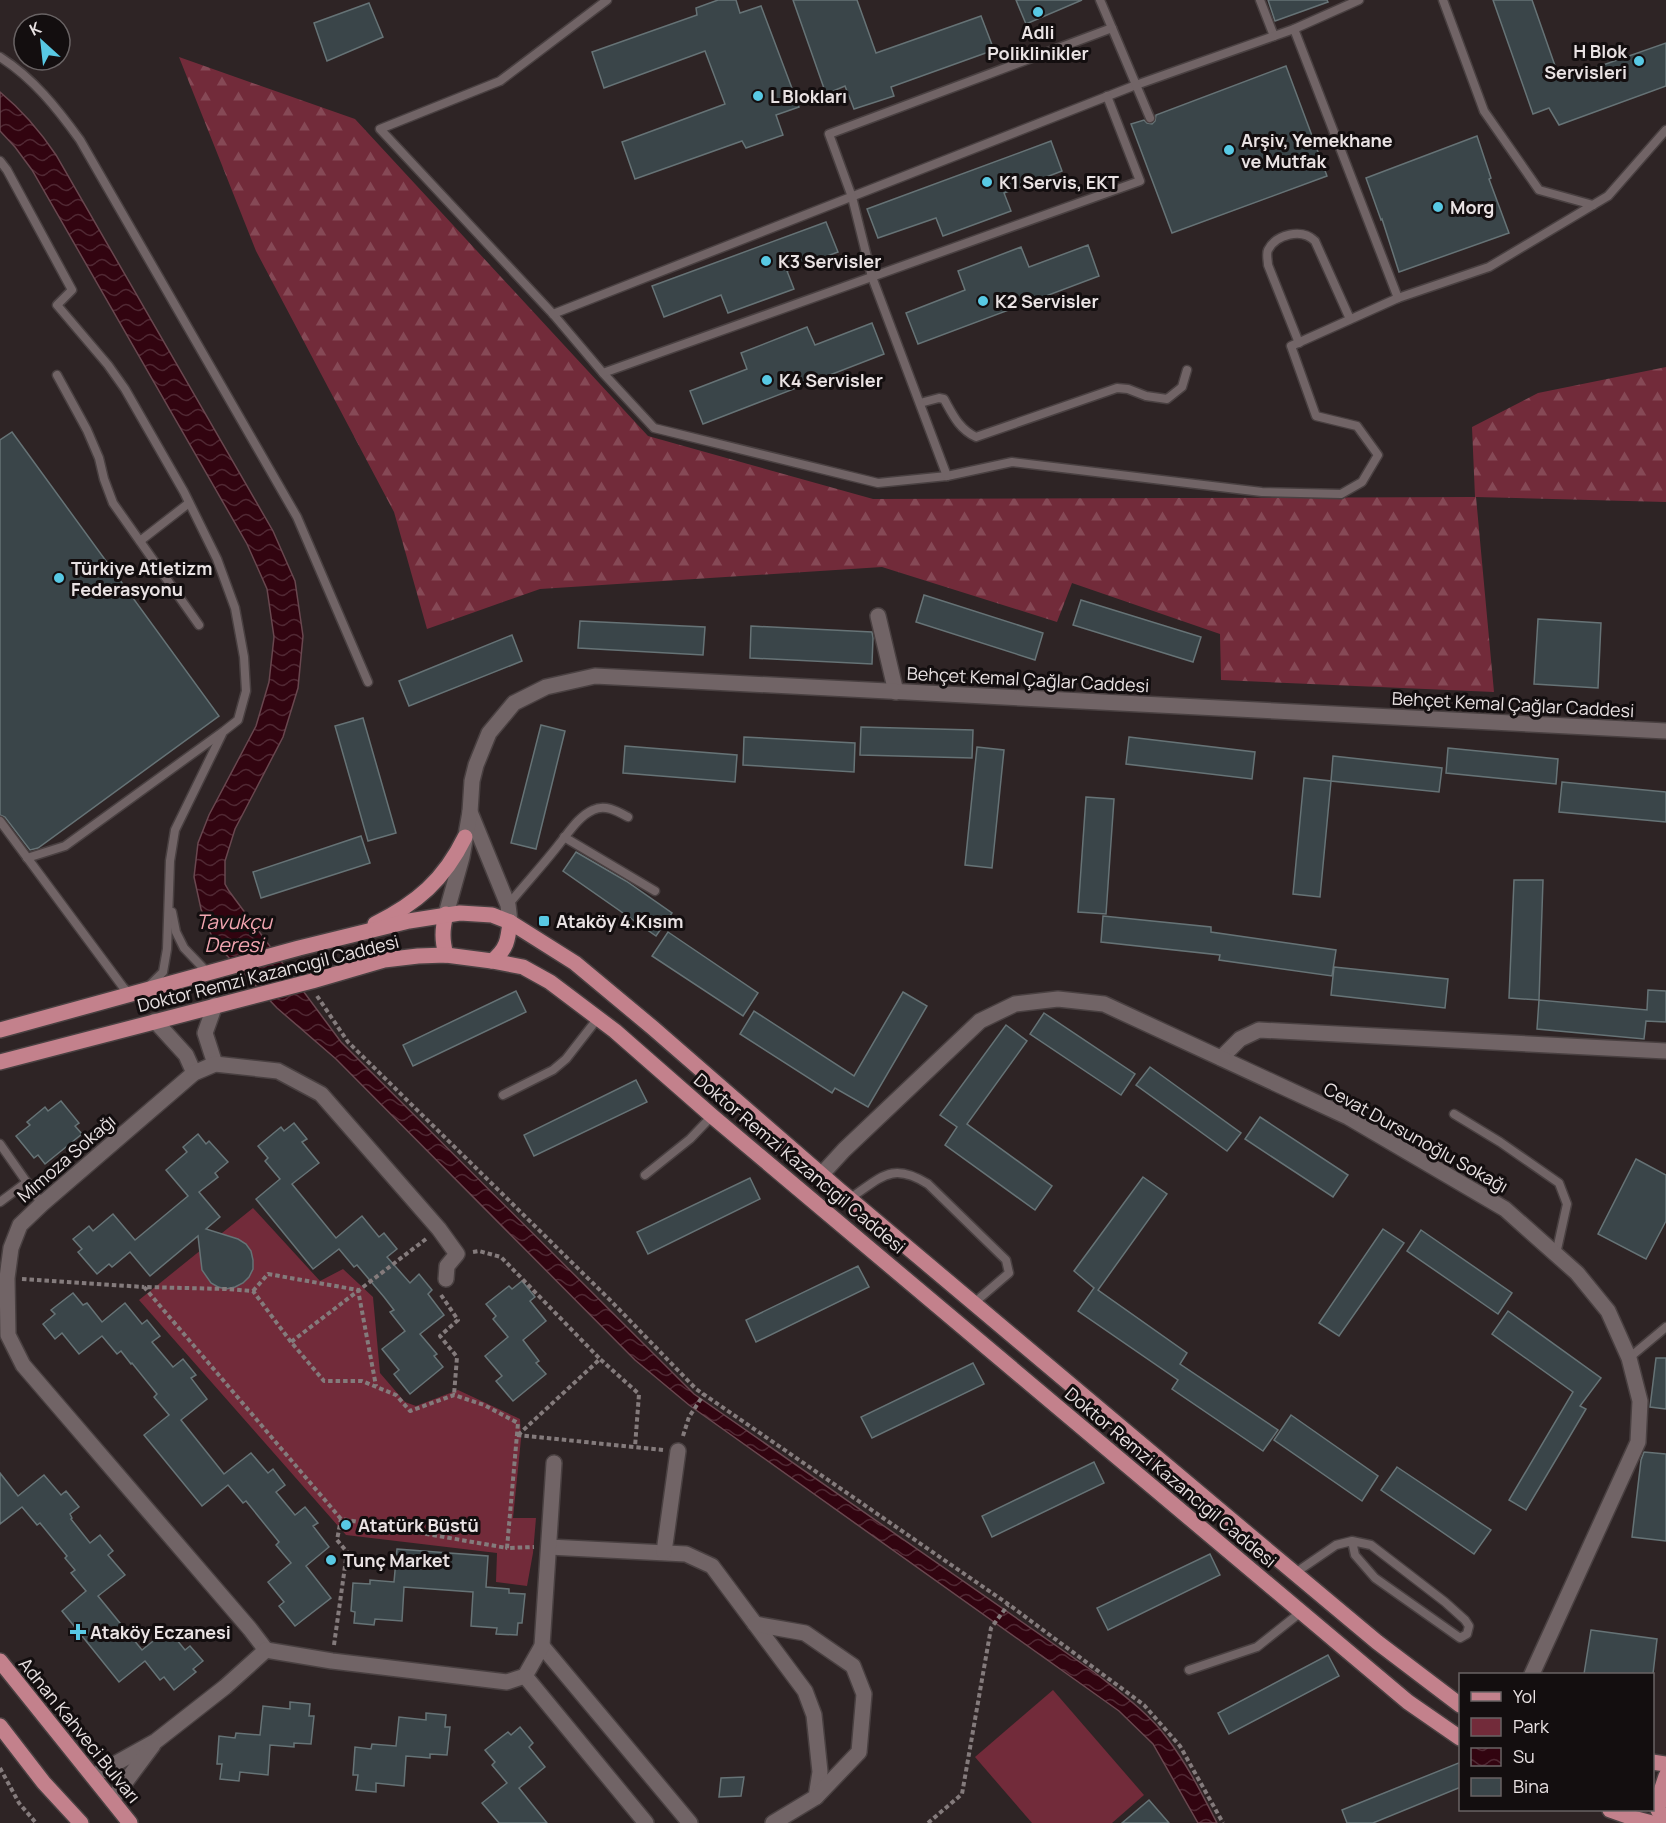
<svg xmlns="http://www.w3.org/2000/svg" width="1666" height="1823" viewBox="0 0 1666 1823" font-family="Manrope,sans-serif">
<defs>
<pattern id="forest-firs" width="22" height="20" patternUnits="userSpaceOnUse" patternTransform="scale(1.5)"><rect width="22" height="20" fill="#722b3a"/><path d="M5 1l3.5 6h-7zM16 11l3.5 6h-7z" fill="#864956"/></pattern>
<pattern id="water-waves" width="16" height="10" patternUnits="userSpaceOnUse" patternTransform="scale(1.5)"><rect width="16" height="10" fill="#320410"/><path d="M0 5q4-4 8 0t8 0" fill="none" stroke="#502833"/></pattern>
</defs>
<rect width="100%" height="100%" fill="#2e2425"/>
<polygon fill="url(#forest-firs)" points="179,57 355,119 648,436 873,499 1475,497 1472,427 1538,393 1666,367 1666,502 1476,497 1494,692 1221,680 1220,634 1072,583 1057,622 882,567 540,589 427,629 394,512 256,251"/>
<g fill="#722b3a">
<polygon points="253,1208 320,1281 343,1269 373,1297 380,1373 405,1402 416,1406 458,1390 520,1419 521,1439 513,1518 536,1518 533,1553 527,1586 496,1582 497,1553 346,1535 139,1300"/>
<polygon points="1053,1690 1144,1795 1112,1823 1032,1823 975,1757"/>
</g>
<path fill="url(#water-waves)" stroke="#69474f" stroke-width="1.5" d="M0,92C22,110 40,131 56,155L273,531L295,581L303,636L298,688L283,737L235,829L225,861V884L229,891L341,1042L694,1394L1094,1672C1118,1691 1149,1713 1167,1738C1187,1764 1202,1794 1217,1823H1198L1153,1744L1119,1711L689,1405L635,1360L336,1059L277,1008L214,942L201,909L194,877L198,843L209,815L256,726L269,682L274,637L267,589L247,544L32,170L15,147L0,131Z"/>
<g fill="#3a4549" stroke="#667376" stroke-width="1.5">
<polygon points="718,0 736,0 740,13 761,6 799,107 776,115 783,135 746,148 742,141 635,179 622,142 725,104 705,51 604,88 592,52 697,15 696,8"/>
<polygon points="793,0 857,0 876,53 981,16 994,50 891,87 894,96 854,109 845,86 826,94"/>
<polygon points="1016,0 1082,0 1026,24"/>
<polygon points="1268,0 1327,0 1328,2 1275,21"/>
<polygon points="1493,0 1532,0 1560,80 1666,43 1666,86 1559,125 1549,108 1533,114"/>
<polygon points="369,3 383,37 327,61 314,23"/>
<polygon points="1286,66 1327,176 1172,233 1131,124 1144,120 1147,123 1152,124 1155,121 1156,115"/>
<polygon points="1477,136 1491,178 1489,179 1509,233 1399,272 1382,219 1381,220 1366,178"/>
<polygon points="1051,141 1062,171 1004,193 1011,211 943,236 936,218 878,238 867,209"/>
<polygon points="826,222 838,252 787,271 794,289 728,313 721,295 664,317 652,286"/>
<polygon points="1088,245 1099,276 918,344 906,313 965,290 958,271 1021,247 1029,267"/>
<polygon points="872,323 884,354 703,424 690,391 747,369 741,353 807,327 815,345"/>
<polygon points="12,432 219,716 38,848 30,850 5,817 0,815 0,440"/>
<polygon points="924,595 1043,633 1035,660 916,622"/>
<polygon points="1081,600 1201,637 1193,662 1073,625"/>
<polygon points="1538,619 1601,623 1598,688 1534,684"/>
<polygon points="580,621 705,627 703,655 578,648"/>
<polygon points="751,626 872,632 873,638 872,664 750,658"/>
<polygon points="512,635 522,661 409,706 399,681"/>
<polygon points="363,718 396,833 368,841 335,726"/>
<polygon points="541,725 565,731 536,849 511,843"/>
<polygon points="861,727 973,730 972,758 860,755"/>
<polygon points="744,737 855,743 854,772 743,765"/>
<polygon points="1129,737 1255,752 1252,779 1126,764"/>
<polygon points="625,746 737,755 735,782 623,773"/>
<polygon points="977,747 1004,750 992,868 965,865"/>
<polygon points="1448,748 1558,759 1556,784 1446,773"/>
<polygon points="1333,756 1442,768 1439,792 1331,781"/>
<polygon points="1304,778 1331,781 1320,897 1293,894"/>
<polygon points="1562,782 1666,792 1666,822 1559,812"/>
<polygon points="1086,797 1114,799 1106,914 1078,912"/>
<polygon points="361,836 370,863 261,898 253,872"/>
<polygon points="576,852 626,881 672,913 656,936 563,871"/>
<polygon points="1514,880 1543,880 1539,1000 1509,998"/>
<polygon points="1103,916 1211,927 1211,932 1336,950 1332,976 1219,960 1220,955 1101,942"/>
<polygon points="668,932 758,993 743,1016 652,956"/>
<polygon points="1334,967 1448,979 1445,1008 1331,995"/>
<polygon points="1648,990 1666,991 1666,1022 1646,1021 1644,1039 1537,1029 1539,1000 1647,1010"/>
<polygon points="516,991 526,1012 413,1066 403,1045"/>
<polygon points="903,992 927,1006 868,1107 835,1088 832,1093 740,1034 754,1011 854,1076"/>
<polygon points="1044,1013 1135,1074 1121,1095 1030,1034"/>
<polygon points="1006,1025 1027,1041 967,1124 1052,1186 1035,1210 945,1145 957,1127 940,1115"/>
<polygon points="1150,1067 1241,1133 1227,1151 1136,1085"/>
<polygon points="636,1080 647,1102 534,1156 524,1135"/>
<polygon points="61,1101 79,1123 75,1126 82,1134 45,1164 38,1155 34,1158 16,1136 30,1125 27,1122 45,1107 48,1111"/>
<polygon points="1260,1117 1348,1175 1333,1197 1245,1139"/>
<polygon points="294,1123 307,1139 302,1142 319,1163 292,1184 336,1238 362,1216 379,1237 384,1233 397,1249 387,1257 410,1283 419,1274 432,1290 428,1294 444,1315 420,1334 437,1354 434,1356 443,1367 410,1394 394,1374 399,1370 382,1349 405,1331 390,1312 394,1310 384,1297 357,1265 354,1267 339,1249 313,1269 256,1199 280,1179 265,1161 268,1158 258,1146 281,1127 284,1131"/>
<polygon points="198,1134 206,1144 209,1141 228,1162 215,1173 218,1177 199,1192 220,1217 206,1229 238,1239 246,1244 251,1251 253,1260 253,1269 249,1277 243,1283 235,1287 226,1289 218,1287 211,1283 202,1270 198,1236 150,1276 130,1252 112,1267 109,1264 97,1274 78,1252 82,1249 73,1239 89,1226 93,1231 113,1214 135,1240 188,1196 166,1170 187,1152 183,1147"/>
<polygon points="1636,1159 1666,1175 1666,1221 1646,1259 1598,1234"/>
<polygon points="1143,1177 1167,1194 1098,1290 1187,1353 1180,1364 1278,1430 1263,1451 1172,1389 1178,1380 1078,1311 1094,1288 1074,1271"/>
<polygon points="750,1178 760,1199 648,1254 637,1232"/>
<polygon points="1383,1229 1404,1243 1339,1336 1319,1323"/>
<polygon points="1421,1230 1512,1293 1498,1314 1407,1251"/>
<polygon points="858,1266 869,1287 756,1342 746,1320"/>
<polygon points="522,1281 535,1297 530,1301 546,1321 523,1340 539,1361 536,1363 546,1374 513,1401 496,1381 502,1376 485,1356 508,1337 493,1319 496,1316 486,1304 509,1286 512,1289"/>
<polygon points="73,1293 83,1305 87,1303 102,1322 125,1303 142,1324 147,1320 160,1336 152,1342 173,1367 183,1359 196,1375 191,1378 207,1399 181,1420 224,1474 251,1453 268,1473 273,1469 285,1485 276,1492 295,1515 305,1507 318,1523 313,1526 329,1547 306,1566 331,1598 295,1626 279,1606 284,1602 268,1582 291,1563 276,1545 279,1542 246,1501 243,1503 228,1485 202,1506 144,1435 169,1415 154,1397 157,1394 132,1363 131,1364 121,1351 117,1354 102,1336 79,1354 62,1333 55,1339 43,1324 55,1314 51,1310"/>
<polygon points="1508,1311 1601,1378 1580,1406 1586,1409 1526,1510 1509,1500 1573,1392 1492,1334"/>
<polygon points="1656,1358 1666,1358 1666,1409 1650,1407"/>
<polygon points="973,1363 984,1384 872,1438 861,1417"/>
<polygon points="1291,1415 1378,1476 1362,1501 1274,1440"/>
<polygon points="1644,1452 1666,1454 1666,1541 1632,1537 1641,1460"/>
<polygon points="1094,1462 1104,1483 992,1537 982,1516"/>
<polygon points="1397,1467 1491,1530 1474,1554 1381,1490"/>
<polygon points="0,1473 18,1496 44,1475 61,1495 66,1491 79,1507 70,1514 72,1518 71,1519 90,1543 100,1535 113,1551 108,1555 125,1575 98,1596 142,1650 168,1629 185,1650 190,1646 203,1661 193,1669 196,1672 174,1690 164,1677 160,1680 145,1661 119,1682 62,1611 86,1591 71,1573 75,1570 65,1558 67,1556 40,1523 37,1525 22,1507 0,1524"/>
<polygon points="397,1549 488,1556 486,1587 509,1589 509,1593 525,1594 522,1623 518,1623 517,1635 496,1634 497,1628 471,1626 473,1592 404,1587 402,1621 375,1619 374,1625 354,1623 355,1612 351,1611 353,1583 370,1584 370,1580 394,1582"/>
<polygon points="1210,1554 1220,1575 1108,1630 1097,1608"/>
<polygon points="1591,1630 1657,1639 1653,1674 1584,1674"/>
<polygon points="1328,1655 1339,1676 1229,1734 1218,1713"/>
<polygon points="290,1702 310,1704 309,1716 314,1716 311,1744 294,1743 294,1747 270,1745 268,1775 240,1772 239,1781 220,1779 222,1764 217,1764 219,1736 235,1738 236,1733 260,1735 263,1706 290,1709"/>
<polygon points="426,1713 446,1715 445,1727 450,1727 447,1755 430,1754 430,1758 406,1756 404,1786 376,1783 376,1792 356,1790 358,1775 353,1775 355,1747 371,1749 372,1744 396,1746 399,1717 426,1720"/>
<polygon points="520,1727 533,1743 529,1747 545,1767 519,1788 547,1823 499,1823 482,1803 507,1783 492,1765 495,1762 485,1750 508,1732 511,1735"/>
<polygon points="1461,1762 1461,1787 1373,1823 1347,1823 1342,1810"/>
<polygon points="744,1777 741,1796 719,1797 721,1778"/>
<polygon points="1149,1800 1169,1823 1122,1823"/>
</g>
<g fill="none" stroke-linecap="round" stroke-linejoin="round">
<defs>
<g id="service">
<polyline points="607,0 500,81 380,129 553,314 603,373 654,428 878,483 947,476 1012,462 1262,492 1341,494 1362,482 1378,455 1357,426 1316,416 1291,346 1398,298 1489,267 1608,196 1666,130"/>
<polyline points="1100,0 1112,28"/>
<polyline points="1260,0 1274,36"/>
<polyline points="1443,0 1484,111 1539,190 1593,205"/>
<polyline points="1294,29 1398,298"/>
<path d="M0,57C33,78 57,108 80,140L297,517L368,682"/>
<polyline points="0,161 7,170 72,290 57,305 108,365 125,389 184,492 217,559 235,608 244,657 246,691 238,720 224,731 65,846 27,858"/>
<polyline points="553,314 1136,85 1294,29 1359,0"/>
<path d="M1299,343L1268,265C1268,261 1266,254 1268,250C1276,234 1302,228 1315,241L1350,319"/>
<polyline points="603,373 1140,181 1107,96"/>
<polyline points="57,375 87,430 99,458 104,479 113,503 199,625"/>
<path d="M920,403L939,398L944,399C953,415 959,429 976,437L1117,388L1128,389L1146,396L1167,399L1182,387L1187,370"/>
<polyline points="947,476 872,277 852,197 829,134 1112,28 1150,118"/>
<polyline points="140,541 189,503"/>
<polyline points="0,821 123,987 131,995"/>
<polyline points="564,837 655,891"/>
<path d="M508,905C525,884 544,864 560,843C569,832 579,816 593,810C605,804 617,811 628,817"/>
<polyline points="172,912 176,932 184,948 208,973"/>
<polyline points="149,986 163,972 167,949 170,861 175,830 222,734"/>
<polyline points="503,1095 553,1070 566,1059 598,1018"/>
<polyline points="1454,1114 1500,1142 1559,1183 1567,1204 1556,1254"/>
<polyline points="0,1144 42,1204"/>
<polyline points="645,1175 690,1139 712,1116"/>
<path d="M849,1199C881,1178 891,1161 928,1184L1006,1260L1009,1273L974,1303"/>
<polyline points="0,1202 27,1182"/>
<polyline points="1629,1358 1666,1327"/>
<polyline points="1295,1573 1336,1545 1352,1541 1371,1545 1445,1602 1465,1620 1469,1626 1467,1634 1460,1638 1375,1578 1355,1555 1352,1541"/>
<polyline points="1189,1670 1257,1647 1301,1612"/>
</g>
<g id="minor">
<polyline points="878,616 896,692"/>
<polyline points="215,1005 205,1033 215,1064"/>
<polyline points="155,1021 186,1055 194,1073"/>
<polyline points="1221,1058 1240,1039 1259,1030 1666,1051"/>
<polyline points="822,1174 844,1150 980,1021 1015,1004 1058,999 1104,1004 1348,1117 1505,1209 1577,1273 1608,1311 1629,1358 1640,1401 1638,1442 1532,1674"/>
<polyline points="549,1547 686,1554 712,1566 805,1691 814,1715 820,1772 816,1797 773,1823"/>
<polyline points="664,1552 678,1451"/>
<polyline points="755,1624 805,1633 853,1666 864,1694 859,1752 816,1797"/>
<polyline points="542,1646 690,1823"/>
<polyline points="266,1650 250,1629 23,1365 8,1335 7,1278 11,1248 20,1225 42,1204 194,1073 215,1064 278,1071 321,1094 439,1229 457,1254 447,1266 446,1279"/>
<polyline points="266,1650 332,1661 507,1682 525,1676 542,1646 554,1463"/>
<polyline points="525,1676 646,1823"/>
<polyline points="93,1776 156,1741 225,1687 266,1650"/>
<polyline points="112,1800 153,1745"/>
</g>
<g id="secondary">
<polyline points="470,812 508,905 510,922"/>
<polyline points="446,914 462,857 470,812 472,781 476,765 489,733 514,703 546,687 595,676 1666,731"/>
</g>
<g id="primary">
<path d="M375,924C417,903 444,880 465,837"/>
<path d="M446,955C442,940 442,930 446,914"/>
<path d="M492,961C507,949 508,940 510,922"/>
<polyline points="0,1030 299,948 409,921 460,913 492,915 510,922 575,963 653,1028 838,1189 1273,1555 1377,1642 1460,1705"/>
<polyline points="0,1062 312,981 384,960 418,956 446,955 492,961 523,967 550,982 615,1031 712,1116 1408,1702 1460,1738"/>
<polyline points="0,1661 130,1823"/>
<polyline points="0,1726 44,1783 81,1823"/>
<polyline points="1652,1762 1666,1764"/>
<polyline points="1666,1776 1660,1794 1658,1810 1666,1821"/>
<polyline points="1610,1810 1633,1818 1652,1823"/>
</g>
</defs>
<use href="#service" stroke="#494041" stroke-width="11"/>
<use href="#minor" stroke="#494041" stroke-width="18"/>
<use href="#secondary" stroke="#494041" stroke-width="18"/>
<use href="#primary" stroke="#494041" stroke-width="18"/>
<g stroke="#847b7c" stroke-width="4" stroke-dasharray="4.5 3" stroke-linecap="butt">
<polyline points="317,996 348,1042 610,1300 696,1389 1008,1604 1144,1705 1180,1746 1223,1823"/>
<polyline points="426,1239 291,1342 324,1381 362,1381 396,1395 410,1411 454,1395 484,1405 518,1423 507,1548 534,1547"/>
<polyline points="473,1252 479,1251 501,1257 600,1359"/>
<polyline points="22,1279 144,1287"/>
<polyline points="253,1291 268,1274 358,1290 376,1386"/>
<polyline points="441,1295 458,1320 440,1336 457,1357 454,1395"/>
<polyline points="291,1342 253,1291 226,1289 144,1287 341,1519 507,1548"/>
<polyline points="517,1435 663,1450"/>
<polyline points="518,1435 600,1359 639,1394 635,1447"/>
<polyline points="683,1436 689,1417 704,1394"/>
<polyline points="334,1645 347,1552 337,1540 341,1519"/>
<polyline points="0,1768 19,1803 36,1823"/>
<polyline points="928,1823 962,1794 991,1628 1008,1605"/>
</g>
<use href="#service" stroke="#716466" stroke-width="8"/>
<use href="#minor" stroke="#716466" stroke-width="15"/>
<use href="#secondary" stroke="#716466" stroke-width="15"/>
<use href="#primary" stroke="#c3818c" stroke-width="15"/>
</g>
<g fill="#58c9e4" stroke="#130e0f" stroke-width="2">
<circle cx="1038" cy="12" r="6"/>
<circle cx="1639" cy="61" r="6"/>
<circle cx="758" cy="96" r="6"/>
<circle cx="1229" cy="150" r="6"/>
<circle cx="987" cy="182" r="6"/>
<circle cx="1438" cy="207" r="6"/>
<circle cx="766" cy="261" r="6"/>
<circle cx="983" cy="301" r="6"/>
<circle cx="767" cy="380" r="6"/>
<circle cx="59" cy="578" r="6"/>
<rect x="538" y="915" width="12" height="12" rx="3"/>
<circle cx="346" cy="1525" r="6"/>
<circle cx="331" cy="1560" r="6"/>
<path d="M75 1623h6v6h6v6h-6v6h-6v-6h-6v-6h6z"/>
</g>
<g text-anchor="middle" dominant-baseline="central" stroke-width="6" stroke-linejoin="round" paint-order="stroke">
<g font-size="18" font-weight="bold" fill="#e9e2e3" stroke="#130e0f" text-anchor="start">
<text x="1038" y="32" text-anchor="middle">Adli<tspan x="1038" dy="21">Poliklinikler</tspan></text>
<text x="1627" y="51" text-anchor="end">H Blok<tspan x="1627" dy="21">Servisleri</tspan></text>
<text x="770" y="96">L Blokları</text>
<text x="1241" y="140">Arşiv, Yemekhane<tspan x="1241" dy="21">ve Mutfak</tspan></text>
<text x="999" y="182">K1 Servis, EKT</text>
<text x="1450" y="207">Morg</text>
<text x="778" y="261">K3 Servisler</text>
<text x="995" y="301">K2 Servisler</text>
<text x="779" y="380">K4 Servisler</text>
<text x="71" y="568">Türkiye Atletizm<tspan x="71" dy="21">Federasyonu</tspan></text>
<text x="556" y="921">Ataköy 4.Kısım</text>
<text x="358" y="1525">Atatürk Büstü</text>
<text x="343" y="1560">Tunç Market</text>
<text x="90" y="1632">Ataköy Eczanesi</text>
</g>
<g font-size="18" fill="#e9e2e3" stroke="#130e0f">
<text transform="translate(1028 679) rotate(3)">Behçet Kemal Çağlar Caddesi</text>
<text transform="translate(1513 704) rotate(3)">Behçet Kemal Çağlar Caddesi</text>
<text transform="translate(268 973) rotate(-14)">Doktor Remzi Kazancıgil Caddesi</text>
<text transform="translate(1416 1137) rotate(29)">Cevat Dursunoğlu Sokağı</text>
<text transform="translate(66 1158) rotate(-41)">Mimoza Sokağı</text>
<text transform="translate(800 1163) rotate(40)">Doktor Remzi Kazancıgil Caddesi</text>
<text transform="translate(1171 1477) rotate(40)">Doktor Remzi Kazancıgil Caddesi</text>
<text transform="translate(80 1730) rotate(51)">Adnan Kahveci Bulvarı</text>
</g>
<g font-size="20" font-style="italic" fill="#f3a6b1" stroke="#130e0f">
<text x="234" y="921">Tavukçu<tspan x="234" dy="23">Deresi</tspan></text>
</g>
</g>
<rect x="1459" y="1673" width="195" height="138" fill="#130e0f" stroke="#696364" stroke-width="1.5"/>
<rect x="1471" y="1692" width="30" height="9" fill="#c3818c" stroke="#696364" stroke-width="1.5"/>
<text x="1513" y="1703" font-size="18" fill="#e9e2e3">Yol</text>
<rect x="1471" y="1718" width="30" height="18" fill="#722b3a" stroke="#696364" stroke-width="1.5"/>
<text x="1513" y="1733" font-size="18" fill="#e9e2e3">Park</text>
<rect x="1471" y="1748" width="30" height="18" fill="url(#water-waves)" stroke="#696364" stroke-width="1.5"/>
<text x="1513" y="1763" font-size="18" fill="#e9e2e3">Su</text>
<rect x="1471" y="1778" width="30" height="18" fill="#3a4549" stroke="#696364" stroke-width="1.5"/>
<text x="1513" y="1793" font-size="18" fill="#e9e2e3">Bina</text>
<g transform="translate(42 42) rotate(333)"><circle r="28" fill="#130e0f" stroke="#696364" stroke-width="1.5"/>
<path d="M0-4.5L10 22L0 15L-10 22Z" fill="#58c9e4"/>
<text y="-9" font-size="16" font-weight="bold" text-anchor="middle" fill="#e9e2e3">K</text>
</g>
</svg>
